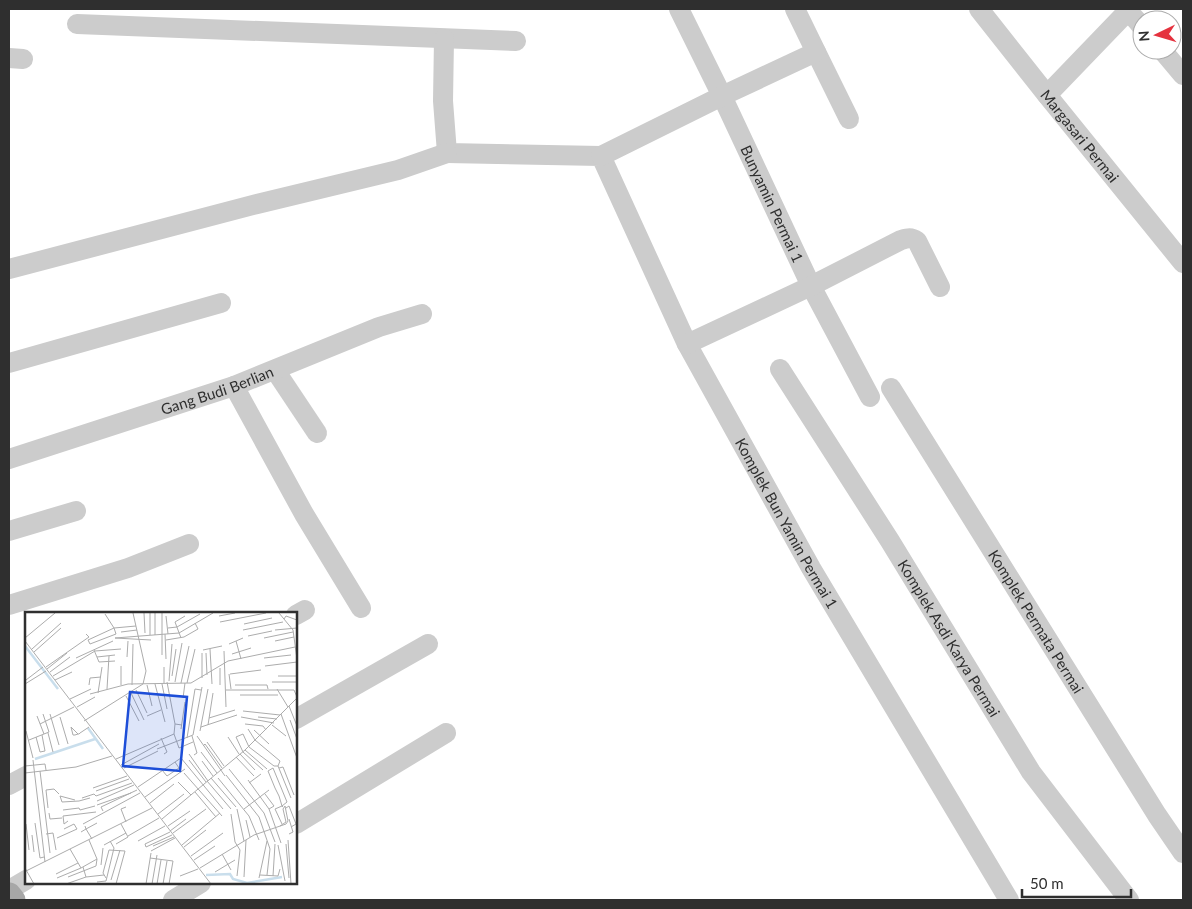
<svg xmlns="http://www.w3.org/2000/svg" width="1192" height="909" viewBox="0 0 1192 909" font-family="Lato,sans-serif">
<rect width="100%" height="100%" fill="#fff"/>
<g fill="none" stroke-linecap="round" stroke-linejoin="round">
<g stroke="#ccc" stroke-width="20">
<path id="s1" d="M679,9L722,96L811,286L870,397"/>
<path id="s2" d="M979,9L1047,95L1183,263"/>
<polyline points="77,24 516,41"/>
<path id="s3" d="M444,39L443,101L447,153L601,156L687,344L811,568L1009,900"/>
<polyline points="1162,50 1183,75"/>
<polyline points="816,52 849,119"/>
<polyline points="9,58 23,59"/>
<path d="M1047,95L1124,15C1132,12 1137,21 1142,27"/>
<polyline points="601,156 722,96 816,52 795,9"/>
<polyline points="9,269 257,204 398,170 447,153"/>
<path d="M687,344L811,286L901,240C908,238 911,237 917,241L940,287"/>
<polyline points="9,363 221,303"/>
<path id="s4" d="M780,369L890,541L1031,772L1129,900"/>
<polyline points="275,370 317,433"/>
<polyline points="234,386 304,514 361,608"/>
<path id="s5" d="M891,388L1157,815L1183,853"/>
<path id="s6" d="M9,459L234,386L379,327L422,314"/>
<polyline points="9,531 76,511"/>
<polyline points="9,605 128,568 189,544"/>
<polyline points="296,615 305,610"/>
<polyline points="296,719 428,644"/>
<polyline points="9,785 26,776"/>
<polyline points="296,824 446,733"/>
<polyline points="9,890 26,880"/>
<polyline points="173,900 201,883"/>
</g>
<polyline stroke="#a7a7a7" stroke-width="25" points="9,895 13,900"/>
</g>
<g text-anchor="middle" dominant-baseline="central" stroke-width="5" stroke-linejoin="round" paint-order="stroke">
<g font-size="15" fill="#2f2f2f" stroke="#fff">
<text stroke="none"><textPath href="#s2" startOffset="162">Margasari Permai</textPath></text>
<text stroke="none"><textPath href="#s1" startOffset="216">Bunyamin Permai 1</textPath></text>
<text stroke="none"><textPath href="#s6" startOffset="219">Gang Budi Berlian</textPath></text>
<text stroke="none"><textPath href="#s3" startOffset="680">Komplek Bun Yamin Permai 1</textPath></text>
<text stroke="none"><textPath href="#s5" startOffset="275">Komplek Permata Permai</textPath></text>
<text stroke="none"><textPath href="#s4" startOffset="318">Komplek Asdi Karya Permai</textPath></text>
</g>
</g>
<g transform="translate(25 612)">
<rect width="272" height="272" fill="#fff"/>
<path fill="none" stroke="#c9deec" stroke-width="2.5" d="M0,34L33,77M63,116L78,137M10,147L70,127M181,263L205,262L208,267L222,271L257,265"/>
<path fill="none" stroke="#acacac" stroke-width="1" d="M119,1L120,21M130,1V23M137,1V43M254,1L268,18L272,47M80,2L89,16L91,22L65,32L63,28L89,16L111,14M141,4L143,22M194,4L210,1M259,7L261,4L272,8M195,10L241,1M219,12L247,6M143,16L152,15L175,2M218,18L258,10M250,18L272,16M96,20L112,18M140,22L141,47M125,23V1M223,24L247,19M0,26L30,1M156,26L150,10L160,4M239,26L268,20M126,28L90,26L154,21L188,1M141,28L159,25L173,17L170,11M0,29L186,272M211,29L216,47M250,29L269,25M204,32L218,26M7,37L36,11M185,37L187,72M69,38L74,50L90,49M178,38L197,34M199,39L201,95M9,40L36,16M177,41V66M181,41L182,63M207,42L226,36M72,45L90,43M102,45L103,29M51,46L88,29M239,46L266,43M240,54L272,50M21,55L64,25L61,22M139,55V71M195,56V73M22,57L42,41M25,60L45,45M204,62L206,77M205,62L236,58M28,64L70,39L96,37M147,64L151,37M253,64H271M1,68L18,55M30,68L47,60M144,69L147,32M142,70L150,112M150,70L157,31M247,70H272M156,71L164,34M162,71L170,37M0,72L21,59M130,72L140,110M137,72L142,97M64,73L65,66L76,65M96,73V54M107,73L108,32M122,73L127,94M210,73H242L243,77M82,77L84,44M252,77L263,95M111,78L122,101M201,78H269L272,85M73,81L77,55M106,81L119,108M65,82L103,72L166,71L203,49L270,35M215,83H253M101,84L114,109M158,86L160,71M45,87L66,77M264,94L272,114M52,95L70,85M218,99L255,103M25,102L34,133M256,102L272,146M12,104L19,122M122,104L136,98M35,105L43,132M216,105L249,111M233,105L252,107M184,106L210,98M265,108L272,127M59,109L118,72L121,59L108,1M15,112L49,95M220,112L238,114L241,118M183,113L188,81M247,113L261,124M176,115L212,103M156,117L160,90M223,117L230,128L255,149L253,154L266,186M229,118L244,132M1,119L8,146M175,119L183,77M23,121L28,140M53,122L46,115L48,123H50L53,122H54L55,121L64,115M149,122L154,136L168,130M167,124L172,141L169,143M172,124L200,164M11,125L15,140L20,139L17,123M203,125L214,142M136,126L142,140L139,142M162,126L170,77L176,78M4,128L24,120L18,102M182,130L199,154M178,134L180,132L197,156M132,137L168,123L177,75M220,138L242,157M176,140L192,161M164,142L183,169M215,142L230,158M211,145L229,164M156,146L198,197M91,147L149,122L150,112L157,113M8,148L20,250M164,148L181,170M177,149L188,164M96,153L134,132M0,154L20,152L21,158M99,156L133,139M254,156L258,155L269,183M204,157L239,201L250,230M137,158L142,164L154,156L150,150M238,158L218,140L211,125L218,122L224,135L249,154H253M15,159L25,241M0,161L51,155L87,144M159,161L197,204M201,163L234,205L245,237L242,263M186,166L211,195M193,166L224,204L234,228M223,168L244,197L256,231M182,169L206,197M153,170L166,183M224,171L236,162M113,175L156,146M68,176L102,164M71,179L104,167M170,180L191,205M240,182L249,194L244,197M120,185L160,157M57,186L69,182L71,184L107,171M50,188L35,184L37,190L54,189L65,186M72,189L109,173M125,191L149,172M72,193L106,181M101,195L96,197L101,210M23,196L21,178L29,177L34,182M261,196L264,194L271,212L266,215M212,197L219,229M219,197L244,178M38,198L54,196L55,198L70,194M78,199L76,195L112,178M24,201L25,207L37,206M133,202L159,182M206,202L210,230L215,238L212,264M137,207L220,138L272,86M264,207L268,220L264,222M221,208L225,225M43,209L39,212L38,204L71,200M10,211L15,246L19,245M1,212L4,238M58,212L115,181M257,212L250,197L257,194L262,190L248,156L243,159L250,176L254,184L257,194L258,195M60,214L61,217L72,211M143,214L165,199M145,219L161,207M56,220L61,217L67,227M145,220L120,232L121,235L147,223M148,221L181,197M21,222L28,221L31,238M7,223L9,240M103,224L134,206M32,226L52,217L49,212L39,217M263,228L266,272M113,229L140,214M91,232L103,225L96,212M261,232L264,266M79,233L101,221M157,233L195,201M253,233L260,269M128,234L149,225M159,235L181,218M126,239L150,226M197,242L206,258M166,244L198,221M125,246L148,249M169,248L190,234M76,253L78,236M0,256L9,272M56,256L72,247L64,228M175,256L229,223L261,212L263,209L260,194L258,197L261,210L255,214M1,259L127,196M190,260L210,248M31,262L53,251M235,263L253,264L255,257M155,264L173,257M248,264L250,232M43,265L71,254L72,247M61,265L79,263M219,265L221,228M32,266L56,256L45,237M81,266L78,261L84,238L100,239L91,272M234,266L242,229M86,268L95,238M72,270L81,269L89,236L85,229M41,272L61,265L58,255M121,272L126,241M127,272L132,243M132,272L136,248M138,272L142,249M144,272L148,249"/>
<path fill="#1d4ed8" fill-opacity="0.15" stroke="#1d4ed8" stroke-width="2.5" d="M105,80L162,85L155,159L98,154Z"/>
<rect width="272" height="272" fill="none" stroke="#2f2f2f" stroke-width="2.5"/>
</g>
<rect width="1192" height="909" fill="none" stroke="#2f2f2f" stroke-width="20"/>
<g transform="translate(1157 35) rotate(265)"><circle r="24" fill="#ffffff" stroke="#acacac"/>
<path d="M0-4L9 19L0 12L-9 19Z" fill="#e5323e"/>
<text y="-8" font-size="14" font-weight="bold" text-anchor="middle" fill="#2f2f2f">N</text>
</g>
<path d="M1022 889v8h109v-8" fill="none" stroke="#2f2f2f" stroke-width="2.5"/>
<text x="1030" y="889" font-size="15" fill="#2f2f2f" stroke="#ffffff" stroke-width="4" paint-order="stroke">50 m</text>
</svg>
